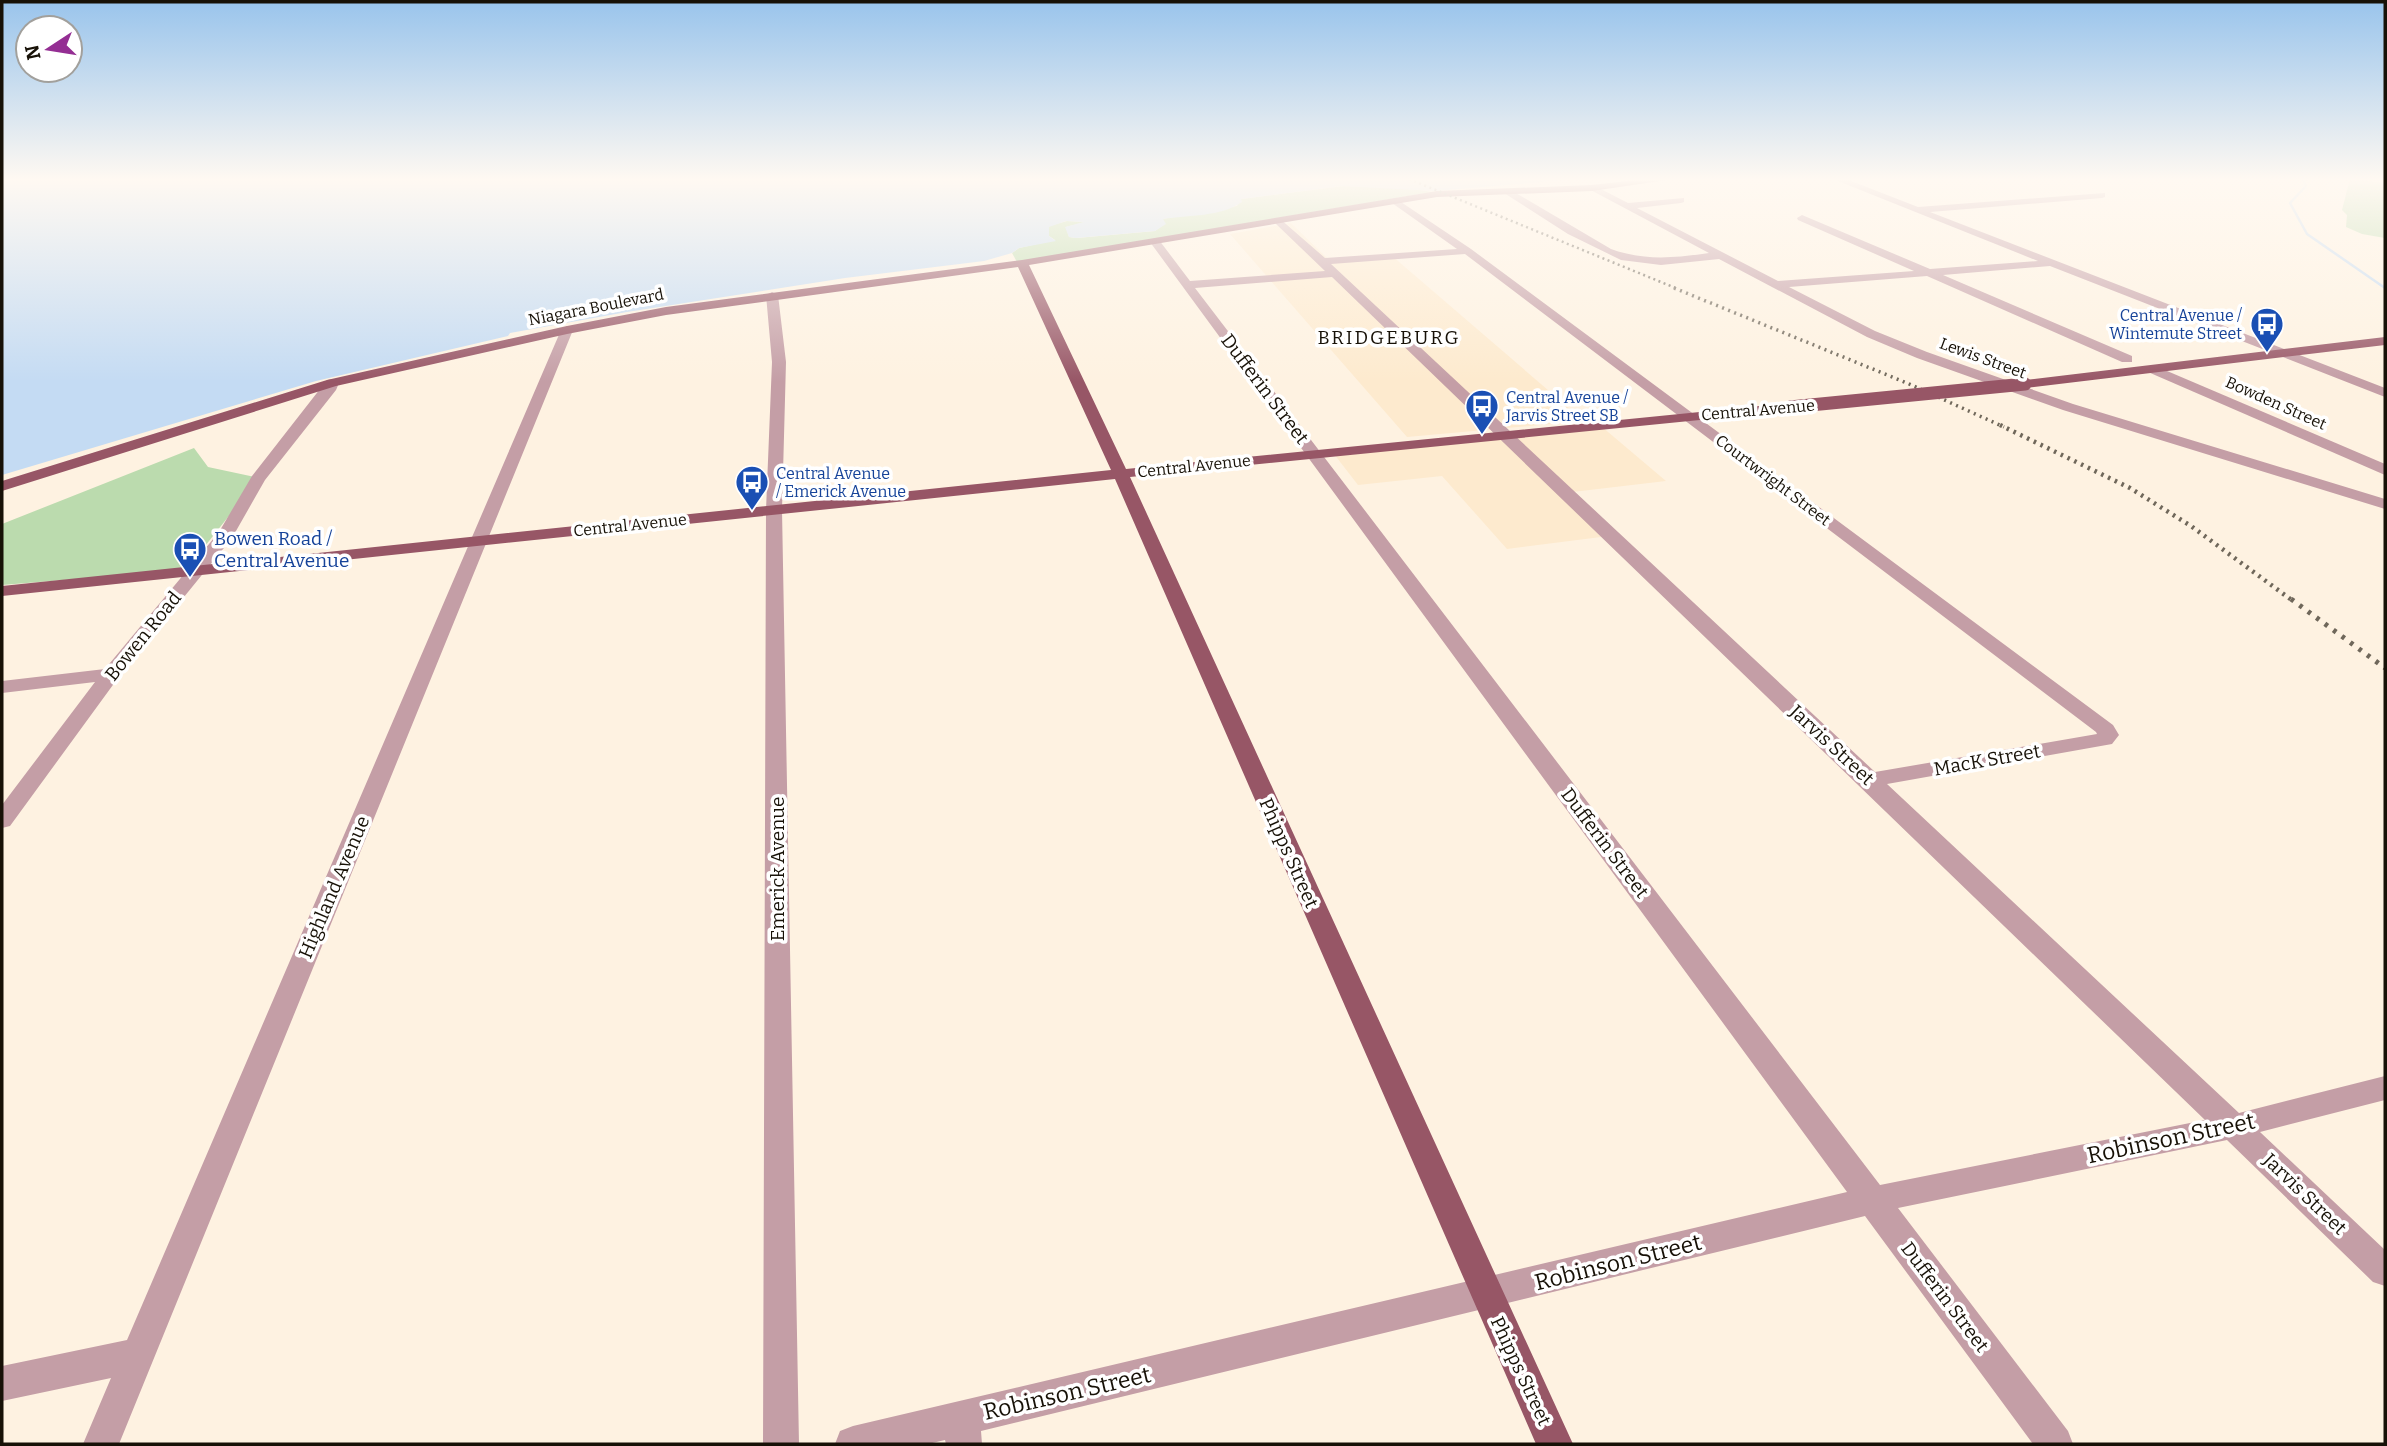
<svg xmlns="http://www.w3.org/2000/svg" width="2387" height="1446" viewBox="0 0 2387 1446" font-family="Bitter,serif">
<rect width="100%" height="100%" fill="#fef2e1"/>
<g fill="#fdeace">
<polygon points="1291,223 1328,259 1391,255 1584,421 1407,437 1230,234"/>
<polygon points="1601,426 1666,481 1564,493 1609,536 1507,549 1442,476 1358,485 1334,454"/>
</g>
<g fill="#bbdbae">
<polygon points="2350,179 2385,183 2385,238 2362,234 2346,227 2347,215 2342,210"/>
<polygon points="1344,186 1408,188 1432,192 1017,262 1012,253 1019,248 1055,240 1049,236 1049,226 1067,221 1085,222 1066,227 1069,237 1077,238 1155,231 1163,225 1162,219 1237,206 1241,199"/>
<polygon points="194,448 208,467 259,478 186,570 2,585 2,524"/>
</g>
<path fill="#c4dbf3" d="M2,179H1577L1435,191L1341,186L1241,199L1242,202C1221,217 1188,215 1163,219L1166,224L1155,231L1076,238L1069,237L1065,227L1084,222L1066,221L1049,227V236L1056,241L1019,248L1012,253L984,261L845,278L627,312L510,333L508,336L316,381L2,475Z"/>
<g fill="none" stroke-linecap="round" stroke-linejoin="round">
<polyline stroke="#c4dbf3" stroke-width="2.5" points="2303,179 2306,186 2290,203 2307,234 2385,288"/>
<g fill="#c49ea6" fill-rule="evenodd">
<path d="M1833,179H1846L1918,207L2105,193V197L2102,198L1930,212L2385,388V397L2050,266L1943,275L2132,356V362H2122L1927,276L1789,287L1875,331L1927,352L2073,404L2385,499V509L2063,410L1917,358L1867,337L1719,259L1661,265L1621,260L1568,234L1501,191L1509,189L1611,249C1644,261 1674,258 1709,253L1587,188L1595,186L1628,203L1684,198V202L1681,203L1637,208L1778,281L1914,271L1798,220L1797,218L1802,215L1930,269L2038,261Z"/>
<path d="M1395,198L1471,249L2113,725L2119,735L2112,744L1887,784L2239,1113L2385,1076V1100L2260,1132L2385,1250V1286L2373,1282L2227,1140L1898,1208L2068,1431L2073,1444H2033L1865,1216L981,1431L982,1444H946L945,1440L928,1444H835L840,1431L853,1426L1847,1192L1150,242L1159,240L1190,281L1325,271L1275,223L1274,221L1279,218L1325,258L1457,249L1392,203V199ZM1465,254L2096,732L2097,734L1875,772L1331,264ZM1332,277L2205,1120L1880,1185L1195,288Z"/>
<polygon points="772,292 778,295 786,362 782,510 799,1444 763,1444 766,510 772,362 766,295"/>
<polygon points="567,326 573,330 119,1444 83,1444 111,1378 2,1401 2,1366 127,1340 561,330"/>
<polygon points="2153,365 2385,464 2385,475 2148,372 2146,369"/>
<polygon points="332,379 339,383 336,390 265,480 232,538 118,678 10,826 2,828 2,805 95,682 2,693 2,681 105,669 219,532 252,476 327,380"/>
</g>
<g fill="#975666" fill-rule="evenodd">
<polygon points="1644,179 1674,179 1592,191 1437,197 1029,265 1126,469 1790,403 1797,407 1790,411 1130,477 1573,1444 1536,1444 1115,479 2,596 2,586 1111,470 1018,267 666,315 567,334 336,386 2,491 2,481 327,380 567,326 666,307 1022,260 1437,191 1592,185"/>
<polygon points="2385,337 2385,345 2025,388 2018,384 2025,380"/>
</g>
<polyline stroke="#6f675a" stroke-width="2.5" stroke-dasharray="2 3.5" stroke-linecap="butt" points="1409,179 1678,289"/>
<polyline stroke="#6f675a" stroke-width="3.5" stroke-dasharray="2 4.5" stroke-linecap="butt" points="1674,288 1907,383 2004,427"/>
<polyline stroke="#6f675a" stroke-width="4.5" stroke-dasharray="2.5 5" stroke-linecap="butt" points="2000,425 2130,488 2191,526 2293,601"/>
<polyline stroke="#6f675a" stroke-width="5" stroke-dasharray="3.5 7" stroke-linecap="butt" points="2291,599 2385,668"/>
<polyline stroke="#975666" stroke-width="13" points="1790,407 2025,384"/>
</g>
<linearGradient id="sky" x2="0" y2="1"><stop stop-color="#99c4ec"/><stop offset="0.47" stop-color="#fff9f2"/><stop offset="1" stop-color="#fff9f2" stop-opacity="0"/></linearGradient>
<rect width="2387" height="382" fill="url(#sky)"/>
<defs>
<symbol id="bus-pin" viewBox="-11 -11 22 30"><path d="M0 17L-7.5 6A9.5 9.5 0 1 1 7.5 6Z" fill="#1a4fb4" stroke="#fff"/><path d="M-5-6H5V4H4V6H2V4H-2V6H-4V4H-5ZM-3.5-4V0h7V-4ZM-3.5 1.2v1.5H-2V1.2ZM2 1.2v1.5H3.5V1.2Z" fill="#fff"/></symbol>
</defs>
<g fill-rule="evenodd">
<use href="#bus-pin" x="2248" y="305" width="38" height="52"/>
<use href="#bus-pin" x="1463" y="387" width="38" height="52"/>
<use href="#bus-pin" x="733" y="463" width="38" height="52"/>
<use href="#bus-pin" x="171" y="530" width="38" height="52"/>
</g>
<g text-anchor="middle" dominant-baseline="central" stroke-width="7" stroke-linejoin="round" paint-order="stroke">
<g font-size="16" fill="#171107" stroke="#fff">
<text transform="translate(596 307) rotate(-11)">Niagara Boulevard</text>
<text transform="translate(1983 358) rotate(20)">Lewis Street</text>
<text transform="translate(2276 403) rotate(24)">Bowden Street</text>
<text transform="translate(1758 410) rotate(-5)">Central Avenue</text>
<text transform="translate(1194 466) rotate(-6)">Central Avenue</text>
<text transform="translate(1773 480) rotate(37)">Courtwright Street</text>
<text transform="translate(630 525) rotate(-6)">Central Avenue</text>
</g>
<g font-size="16" fill="#164399" stroke="#fff" text-anchor="start">
<text x="2242" y="315" text-anchor="end">Central Avenue /<tspan x="2242" dy="18">Wintemute Street</tspan></text>
<text x="1506" y="397">Central Avenue /<tspan x="1506" dy="18">Jarvis Street SB</tspan></text>
<text x="776" y="473">Central Avenue<tspan x="776" dy="18">/ Emerick Avenue</tspan></text>
</g>
<g font-size="19" letter-spacing="2" fill="#171107" stroke="#fff">
<text x="1389" y="337">BRIDGEBURG</text>
</g>
<g font-size="19" fill="#171107" stroke="#fff">
<text transform="translate(1265 389) rotate(53)">Dufferin Street</text>
<text transform="translate(143 636) rotate(-51)">Bowen Road</text>
<text transform="translate(1832 745) rotate(43)">Jarvis Street</text>
<text transform="translate(1987 760) rotate(-10)">MacK Street</text>
<text transform="translate(1605 843) rotate(53)">Dufferin Street</text>
<text transform="translate(1289 853) rotate(66)">Phipps Street</text>
<text transform="translate(777 869) rotate(-90)">Emerick Avenue</text>
<text transform="translate(334 887) rotate(-67)">Highland Avenue</text>
<text transform="translate(2305 1194) rotate(44)">Jarvis Street</text>
<text transform="translate(1945 1297) rotate(53)">Dufferin Street</text>
<text transform="translate(1521 1371) rotate(65)">Phipps Street</text>
</g>
<g font-size="19" fill="#164399" stroke="#fff" text-anchor="start">
<text x="214" y="538">Bowen Road /<tspan x="214" dy="22">Central Avenue</tspan></text>
</g>
<g font-size="23" fill="#171107" stroke="#fff">
<text transform="translate(2171 1138) rotate(-12)">Robinson Street</text>
<text transform="translate(1618 1262) rotate(-14)">Robinson Street</text>
<text transform="translate(1067 1393) rotate(-13)">Robinson Street</text>
</g>
</g>
<rect width="2387" height="1446" fill="none" stroke="#171107" stroke-width="7"/>
<g transform="translate(49 49) rotate(258)"><circle r="33" fill="#ffffff" stroke="#a2a09c" stroke-width="2"/>
<path d="M0-5L12 26L0 18L-12 26Z" fill="#942e93"/>
<text y="-10" font-size="19" font-weight="bold" text-anchor="middle" fill="#171107">N</text>
</g>
</svg>
